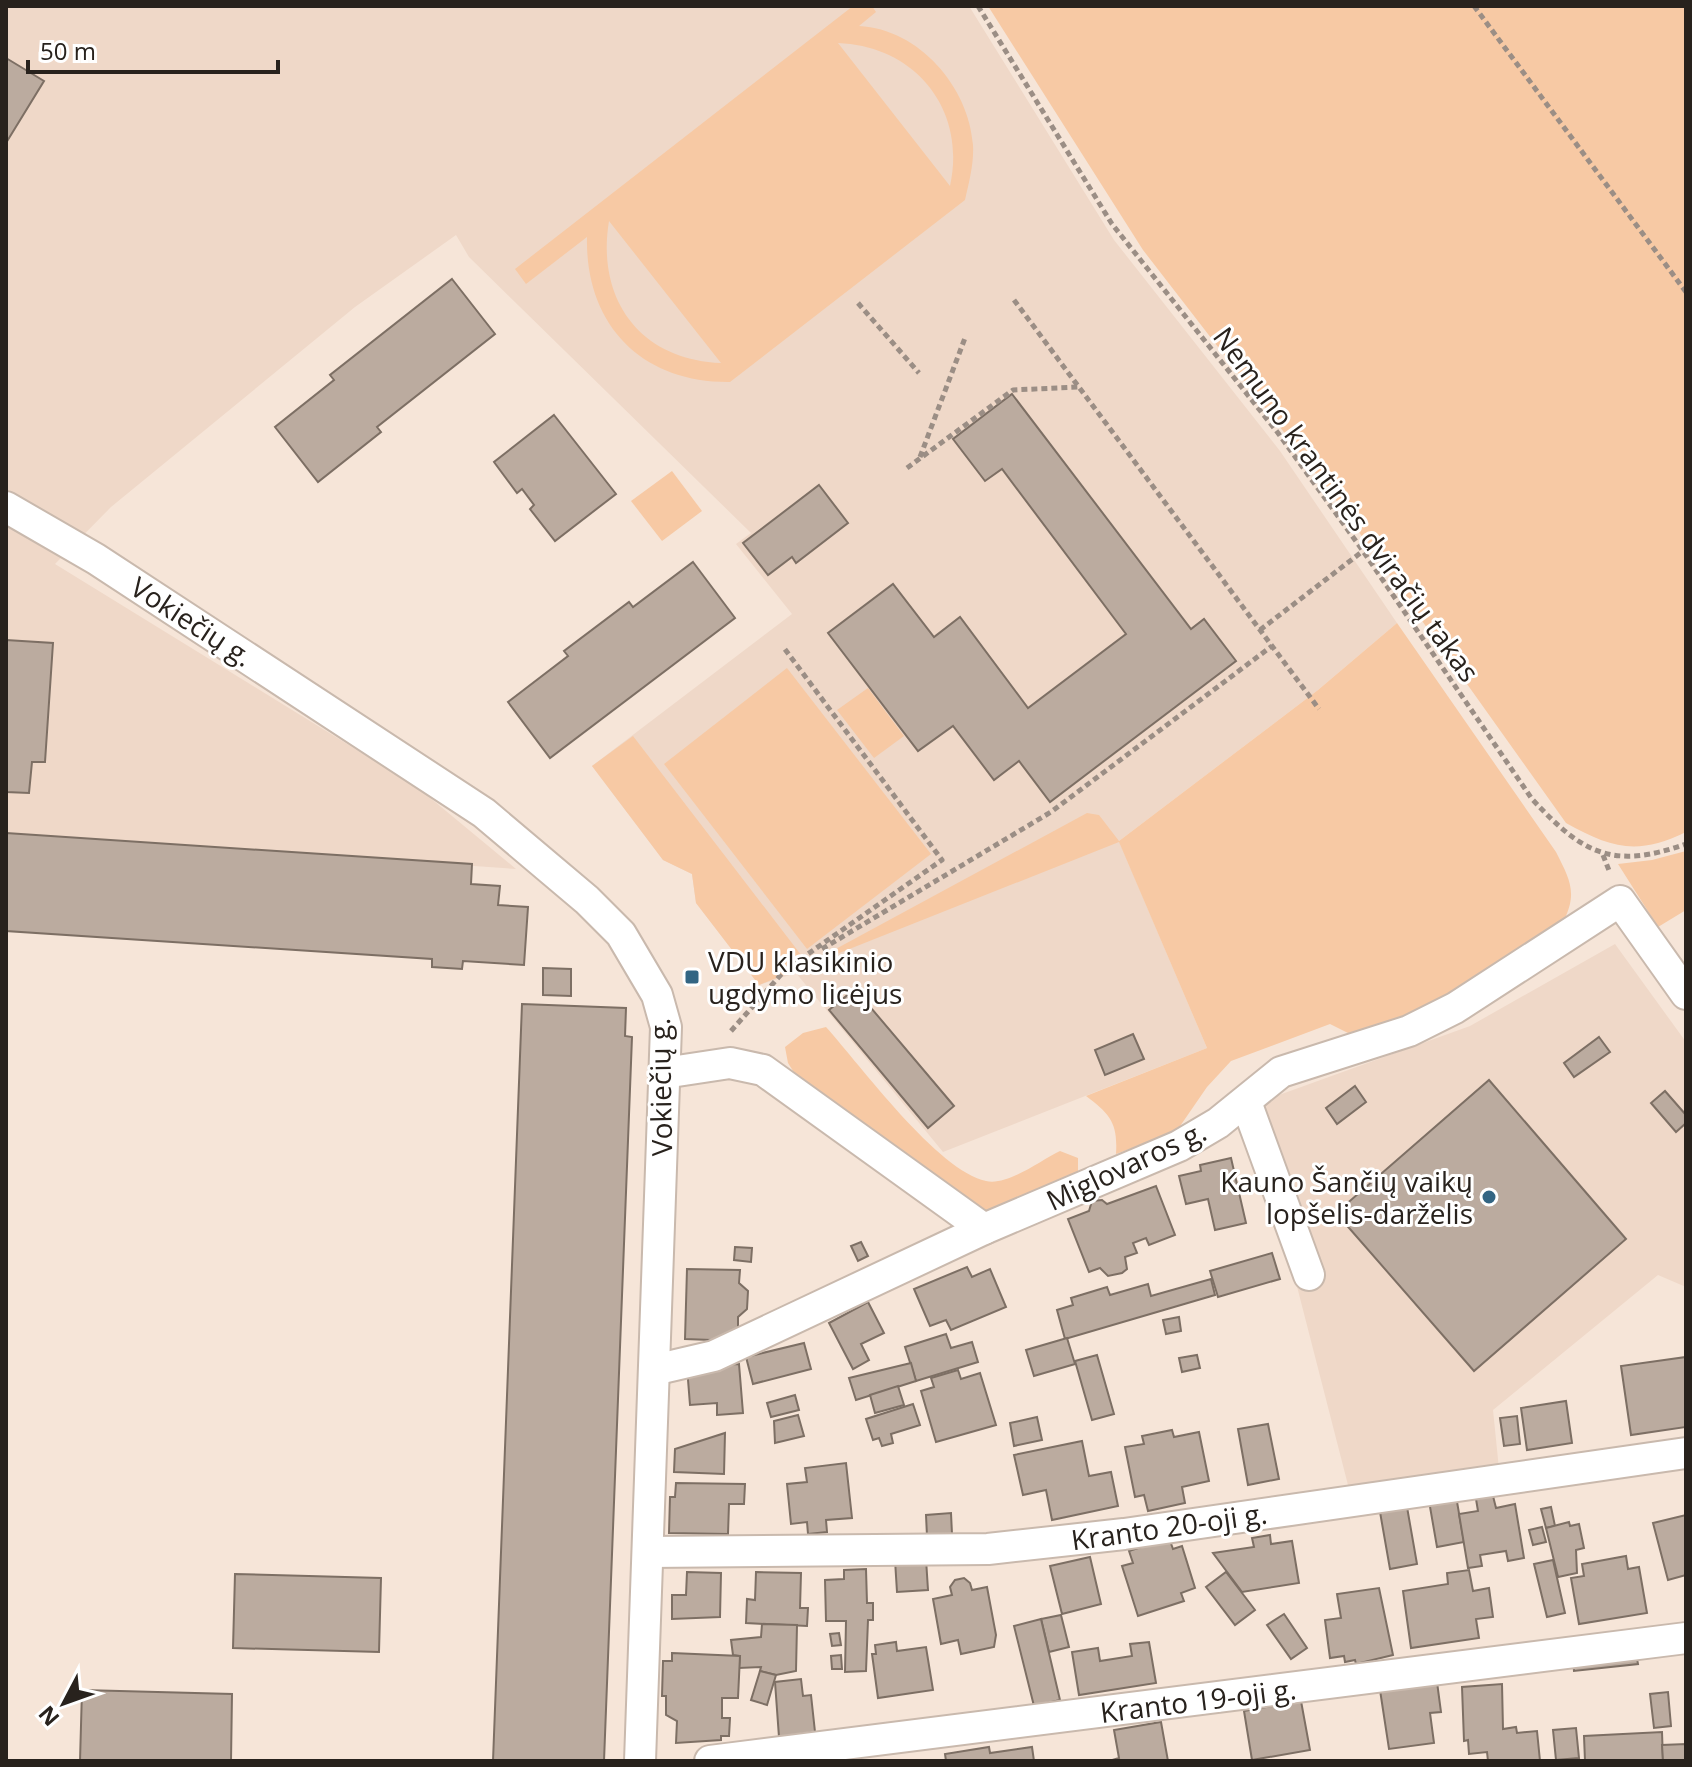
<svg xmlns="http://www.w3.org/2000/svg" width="1692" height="1767" viewBox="0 0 1692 1767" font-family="'Open Sans',sans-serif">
<rect width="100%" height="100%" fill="#f6e5d8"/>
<g fill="#efd8c8">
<polygon points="6,6 969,6 1114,240 1280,451 1397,623 1318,690 1119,841 1207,1048 943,1152 796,973 759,985 696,903 692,874 663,860 592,766 792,614 736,544 751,533 469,257 456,235 355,307 111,507 55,564 417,787 516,869 6,833"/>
<polygon points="1615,944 1686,1042 1686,1287 1658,1275 1493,1410 1499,1469 1348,1485 1292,1267 1257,1103 1470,1026"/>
</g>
<g fill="#f7c9a4" fill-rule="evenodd">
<path d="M853,6H872L876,12L859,26C919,29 969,87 973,145C974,164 969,182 965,200L730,382C642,383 585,325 587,237L526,284L515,269ZM838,43C915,46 967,109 950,186ZM609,221L721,363C640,360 596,299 609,221Z"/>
<path d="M988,6H1686V832C1637,856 1611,848 1566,823L1331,493L1143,250Z"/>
<polygon points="672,471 702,511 662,541 631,501"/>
<path d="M1397,623L1556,852C1569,878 1578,892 1564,920L1419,1014L1350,1034L1330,1024L1231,1061L1207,1087L1176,1132L1116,1154C1118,1123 1110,1114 1086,1096L1207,1048L1119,842L759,985L696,903L692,874L663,860L592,766L633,736L808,964L1087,813L1099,815L1119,841L1318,690Z"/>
<polygon points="787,668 931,854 807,949 664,764"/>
<polygon points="868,688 904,736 874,758 837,710"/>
<polygon points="1686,851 1686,910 1658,927 1618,864 1652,860"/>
<path d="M826,1027C861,1066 938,1171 986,1181C1008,1186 1041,1160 1060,1151L1078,1158V1173L991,1213L953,1200L804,1088L788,1063L785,1047L803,1033Z"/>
</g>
<g fill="#bbab9f" stroke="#7d6f64" stroke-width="2">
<polygon points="6,58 44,81 6,143"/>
<polygon points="452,279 495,334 377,427 381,432 318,482 275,427 334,380 330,375"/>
<polygon points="1012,394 1191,629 1204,619 1236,661 1050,802 1019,761 994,780 953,726 918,751 828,633 893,584 934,637 960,617 1028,708 1126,634 1002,469 985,481 953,439"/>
<polygon points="554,415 616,494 555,541 530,509 534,505 522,489 517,493 494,462"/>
<polygon points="819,485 848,523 796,563 792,557 768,575 743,543"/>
<polygon points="693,562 735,618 550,758 508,702 568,656 564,651 629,602 633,607"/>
<polygon points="6,640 53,643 45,762 32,762 29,793 6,792"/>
<polygon points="6,833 472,864 471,884 500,886 498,905 528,907 524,965 463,961 462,969 432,967 432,959 6,931"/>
<polygon points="543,968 571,969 571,996 543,995"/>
<polygon points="855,989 954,1106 928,1128 829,1010"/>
<polygon points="522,1004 626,1008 625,1036 632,1037 604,1761 493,1761"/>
<polygon points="1133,1034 1144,1059 1105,1075 1095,1050"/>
<polygon points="1599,1037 1610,1052 1574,1077 1564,1063"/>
<polygon points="1489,1080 1626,1239 1474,1371 1336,1213"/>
<polygon points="1355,1086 1366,1102 1337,1124 1326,1108"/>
<polygon points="1665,1091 1686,1115 1686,1123 1676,1132 1651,1103"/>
<polygon points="1231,1158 1246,1223 1215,1230 1208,1199 1186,1204 1179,1176 1201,1171 1200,1165"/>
<polygon points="1156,1186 1175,1235 1149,1245 1146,1238 1133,1243 1137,1253 1125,1257 1127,1269 1122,1273 1108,1276 1100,1268 1089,1272 1068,1219 1089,1211 1092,1201 1102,1200 1107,1204"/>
<polygon points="861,1242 868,1256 858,1261 851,1246"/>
<polygon points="735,1247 752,1248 751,1262 734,1260"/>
<polygon points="1272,1253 1280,1279 1218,1297 1210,1271"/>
<polygon points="967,1267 972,1277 990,1269 1006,1307 951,1330 946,1320 930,1326 914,1289"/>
<polygon points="687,1269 740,1270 739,1283 748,1291 747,1309 738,1317 738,1341 685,1339"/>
<polygon points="1211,1279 1215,1295 1065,1339 1057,1310 1073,1305 1071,1298 1107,1287 1110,1295 1148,1284 1151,1296"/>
<polygon points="868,1302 884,1333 861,1344 869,1360 853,1369 829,1323"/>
<polygon points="1179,1317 1181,1331 1166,1334 1163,1320"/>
<polygon points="946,1334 951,1348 972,1342 978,1362 916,1381 905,1347"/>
<polygon points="1067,1338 1075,1364 1034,1376 1026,1350"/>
<polygon points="804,1343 811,1369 753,1384 746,1357"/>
<polygon points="1097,1355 1114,1414 1092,1420 1075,1361"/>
<polygon points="1197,1355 1200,1368 1182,1372 1179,1358"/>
<polygon points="1686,1357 1686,1427 1631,1435 1621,1366"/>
<polygon points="911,1363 916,1381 856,1400 849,1378"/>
<polygon points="739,1364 743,1413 717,1415 717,1403 690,1405 687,1367"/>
<polygon points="958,1370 961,1379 980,1373 996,1425 936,1442 921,1391 934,1387 931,1378"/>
<polygon points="898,1386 904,1405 875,1413 870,1395"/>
<polygon points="795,1395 799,1410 771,1417 767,1403"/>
<polygon points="1566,1401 1572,1443 1527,1450 1521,1408"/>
<polygon points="913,1404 920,1425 891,1434 893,1443 882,1446 879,1438 873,1440 866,1419"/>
<polygon points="798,1415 804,1436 775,1443 774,1421"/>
<polygon points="1517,1416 1520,1444 1504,1446 1500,1418"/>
<polygon points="1037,1417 1042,1440 1014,1446 1010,1423"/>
<polygon points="1268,1424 1279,1479 1248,1485 1238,1429"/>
<polygon points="1172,1430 1174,1437 1199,1432 1209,1481 1182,1487 1185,1503 1148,1511 1144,1495 1135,1497 1125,1447 1144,1444 1142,1436"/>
<polygon points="725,1433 724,1474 674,1472 675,1449"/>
<polygon points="1082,1441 1089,1476 1111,1472 1118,1506 1052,1520 1046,1490 1023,1495 1014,1455"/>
<polygon points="846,1463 852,1518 826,1520 827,1532 808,1534 807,1522 791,1524 787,1484 807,1482 805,1468"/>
<polygon points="676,1483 745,1484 744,1504 729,1504 728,1534 669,1533 670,1497 675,1497"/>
<polygon points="1456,1496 1464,1542 1437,1547 1429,1501"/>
<polygon points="1493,1496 1496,1508 1515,1504 1524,1558 1508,1561 1506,1551 1480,1555 1482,1566 1468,1568 1459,1514 1478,1511 1476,1499"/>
<polygon points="1407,1507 1417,1564 1390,1569 1380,1512"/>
<polygon points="1551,1507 1555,1526 1546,1528 1541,1509"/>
<polygon points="951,1513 952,1534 927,1536 926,1515"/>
<polygon points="1686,1515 1686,1575 1668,1580 1653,1523"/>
<polygon points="1569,1522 1570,1526 1579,1524 1584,1548 1576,1550 1577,1573 1558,1577 1546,1528"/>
<polygon points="1542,1527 1546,1542 1533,1545 1529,1530"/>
<polygon points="1270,1535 1271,1544 1292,1541 1299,1583 1242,1592 1213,1553 1254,1547 1252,1538"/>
<polygon points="1169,1538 1173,1549 1182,1546 1195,1588 1181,1593 1184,1601 1138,1616 1122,1566 1133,1563 1129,1551"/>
<polygon points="1626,1556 1628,1569 1639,1567 1647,1613 1579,1624 1571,1578 1584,1576 1582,1564"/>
<polygon points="1090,1557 1101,1604 1062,1614 1050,1566"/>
<polygon points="926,1559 928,1590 897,1592 895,1560"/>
<polygon points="1553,1560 1565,1613 1547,1617 1534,1564"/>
<polygon points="866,1569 867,1603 873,1603 873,1620 868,1620 866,1671 845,1672 846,1621 826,1621 825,1580 844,1579 844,1570"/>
<polygon points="1469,1570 1473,1591 1489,1588 1493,1617 1476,1619 1479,1638 1411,1648 1403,1591 1448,1584 1447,1573"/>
<polygon points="687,1572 721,1573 720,1617 672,1619 672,1595 686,1595"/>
<polygon points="756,1572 801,1573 800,1608 808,1608 807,1626 746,1623 747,1599 755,1600"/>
<polygon points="1226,1572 1255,1610 1235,1625 1206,1587"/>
<polygon points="235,1574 381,1578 379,1652 233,1648"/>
<polygon points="964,1578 970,1583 972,1590 987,1587 996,1635 994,1647 961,1654 958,1640 941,1644 933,1599 952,1595 950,1587 955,1580"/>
<polygon points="1379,1588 1393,1655 1356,1664 1355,1660 1345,1662 1344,1656 1330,1658 1325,1620 1341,1618 1337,1594"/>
<polygon points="1284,1614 1307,1648 1291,1659 1267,1625"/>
<polygon points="1061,1615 1069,1647 1049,1652 1041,1619"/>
<polygon points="1041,1619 1060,1700 1034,1706 1014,1626"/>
<polygon points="762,1624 797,1625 796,1671 776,1675 760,1671 761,1667 739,1668 740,1656 733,1655 731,1640 761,1637"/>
<polygon points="839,1633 841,1645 832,1646 830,1634"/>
<polygon points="896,1642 897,1651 926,1647 933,1690 878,1698 872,1654 876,1654 875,1645"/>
<polygon points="1149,1642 1156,1683 1079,1695 1072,1652 1098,1648 1100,1661 1132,1656 1130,1644"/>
<polygon points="672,1653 740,1656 738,1698 722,1698 722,1718 730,1718 729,1736 721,1736 721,1740 676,1743 677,1721 666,1715 666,1696 662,1696 663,1661 672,1661"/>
<polygon points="1636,1654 1638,1664 1574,1671 1573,1661"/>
<polygon points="841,1655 842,1669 832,1669 831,1656"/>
<polygon points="760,1671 776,1675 767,1705 751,1700"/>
<polygon points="801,1679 803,1696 811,1695 815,1732 779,1737 775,1682"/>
<polygon points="1437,1682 1441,1712 1430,1713 1434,1743 1389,1749 1380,1690"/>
<polygon points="1502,1684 1503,1729 1516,1727 1517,1733 1537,1731 1540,1761 1488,1761 1487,1752 1469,1754 1468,1740 1464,1741 1462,1687"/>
<polygon points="82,1690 232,1694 231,1761 80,1761"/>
<polygon points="1668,1692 1671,1726 1654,1728 1650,1694"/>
<polygon points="1301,1701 1310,1750 1252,1760 1244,1711"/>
<polygon points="1161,1722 1168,1761 1109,1761 1119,1758 1114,1730"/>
<polygon points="1576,1728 1579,1758 1556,1760 1553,1730"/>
<polygon points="1662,1732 1663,1761 1585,1761 1584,1736"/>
<polygon points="1686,1744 1686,1761 1663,1761 1662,1745"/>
<polygon points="989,1747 990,1753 1032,1747 1034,1761 946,1761 945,1754"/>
</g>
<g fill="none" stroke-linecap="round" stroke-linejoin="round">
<defs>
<g id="minor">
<polyline points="6,507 96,559 484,813 587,900 621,934 657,995 666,1027 640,1761"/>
<polyline points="664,1073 730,1063 763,1070 984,1229"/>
<polyline points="1246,1102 1309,1275"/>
<polyline points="654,1370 714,1356 984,1229 1179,1146 1218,1123 1281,1072 1409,1031 1455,1008 1620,901 1686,994"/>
<polyline points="648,1552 988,1549 1124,1534 1686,1453"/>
<polyline points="710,1761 1686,1638"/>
</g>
</defs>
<use href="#minor" stroke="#c9b9ad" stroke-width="34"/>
<g stroke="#9b8e85" stroke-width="5" stroke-dasharray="6 4" stroke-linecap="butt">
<path d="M978,6L1112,224L1278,433L1363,551L1532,799C1583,854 1612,870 1686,844"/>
<polyline points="1474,6 1686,292"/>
<polyline points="1014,300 1319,709"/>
<polyline points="858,303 919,373"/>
<polyline points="920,457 965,338"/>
<polyline points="907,468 1013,390 1078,387"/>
<polyline points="1260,630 1363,551"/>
<polyline points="1603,855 1610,873"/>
<polyline points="822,949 1051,812 1272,646"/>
<polyline points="731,1031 785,970 942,860 784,648"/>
</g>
<use href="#minor" stroke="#fff" stroke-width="30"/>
</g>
<g fill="#336583" stroke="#fff" stroke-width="3">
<rect x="684" y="969" width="16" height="16" rx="4"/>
<circle cx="1489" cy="1197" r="8"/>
</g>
<g text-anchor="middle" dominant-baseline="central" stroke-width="6" stroke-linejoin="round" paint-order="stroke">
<g font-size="28" fill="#28221d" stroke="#fff">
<text transform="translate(1347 504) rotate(54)">Nemuno krantinės dviračių takas</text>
<text transform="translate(192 621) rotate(33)">Vokiečių g.</text>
<text transform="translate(660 1087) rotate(-91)">Vokiečių g.</text>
<text transform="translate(1126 1165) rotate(-25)">Miglovaros g.</text>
<text transform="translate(1169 1526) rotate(-8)">Kranto 20-oji g.</text>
<text transform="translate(1198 1700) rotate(-7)">Kranto 19-oji g.</text>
</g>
<g font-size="28" fill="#28221d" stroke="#fff" text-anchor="start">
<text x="708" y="961">VDU klasikinio<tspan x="708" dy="32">ugdymo licėjus</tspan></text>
<text x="1473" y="1181" text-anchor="end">Kauno Šančių vaikų<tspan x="1473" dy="32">lopšelis-darželis</tspan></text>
</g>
</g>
<rect width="1692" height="1767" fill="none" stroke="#28221d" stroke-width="16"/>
<g transform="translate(64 1703) rotate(229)" stroke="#ffffff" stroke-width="6" paint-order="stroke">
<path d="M0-6L14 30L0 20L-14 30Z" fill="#28221d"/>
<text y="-12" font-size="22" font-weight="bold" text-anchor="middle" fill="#28221d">N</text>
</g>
<path d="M28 60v12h250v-12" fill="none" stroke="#28221d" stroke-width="4"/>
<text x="40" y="60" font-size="24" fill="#28221d" stroke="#ffffff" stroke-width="6" paint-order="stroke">50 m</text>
</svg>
